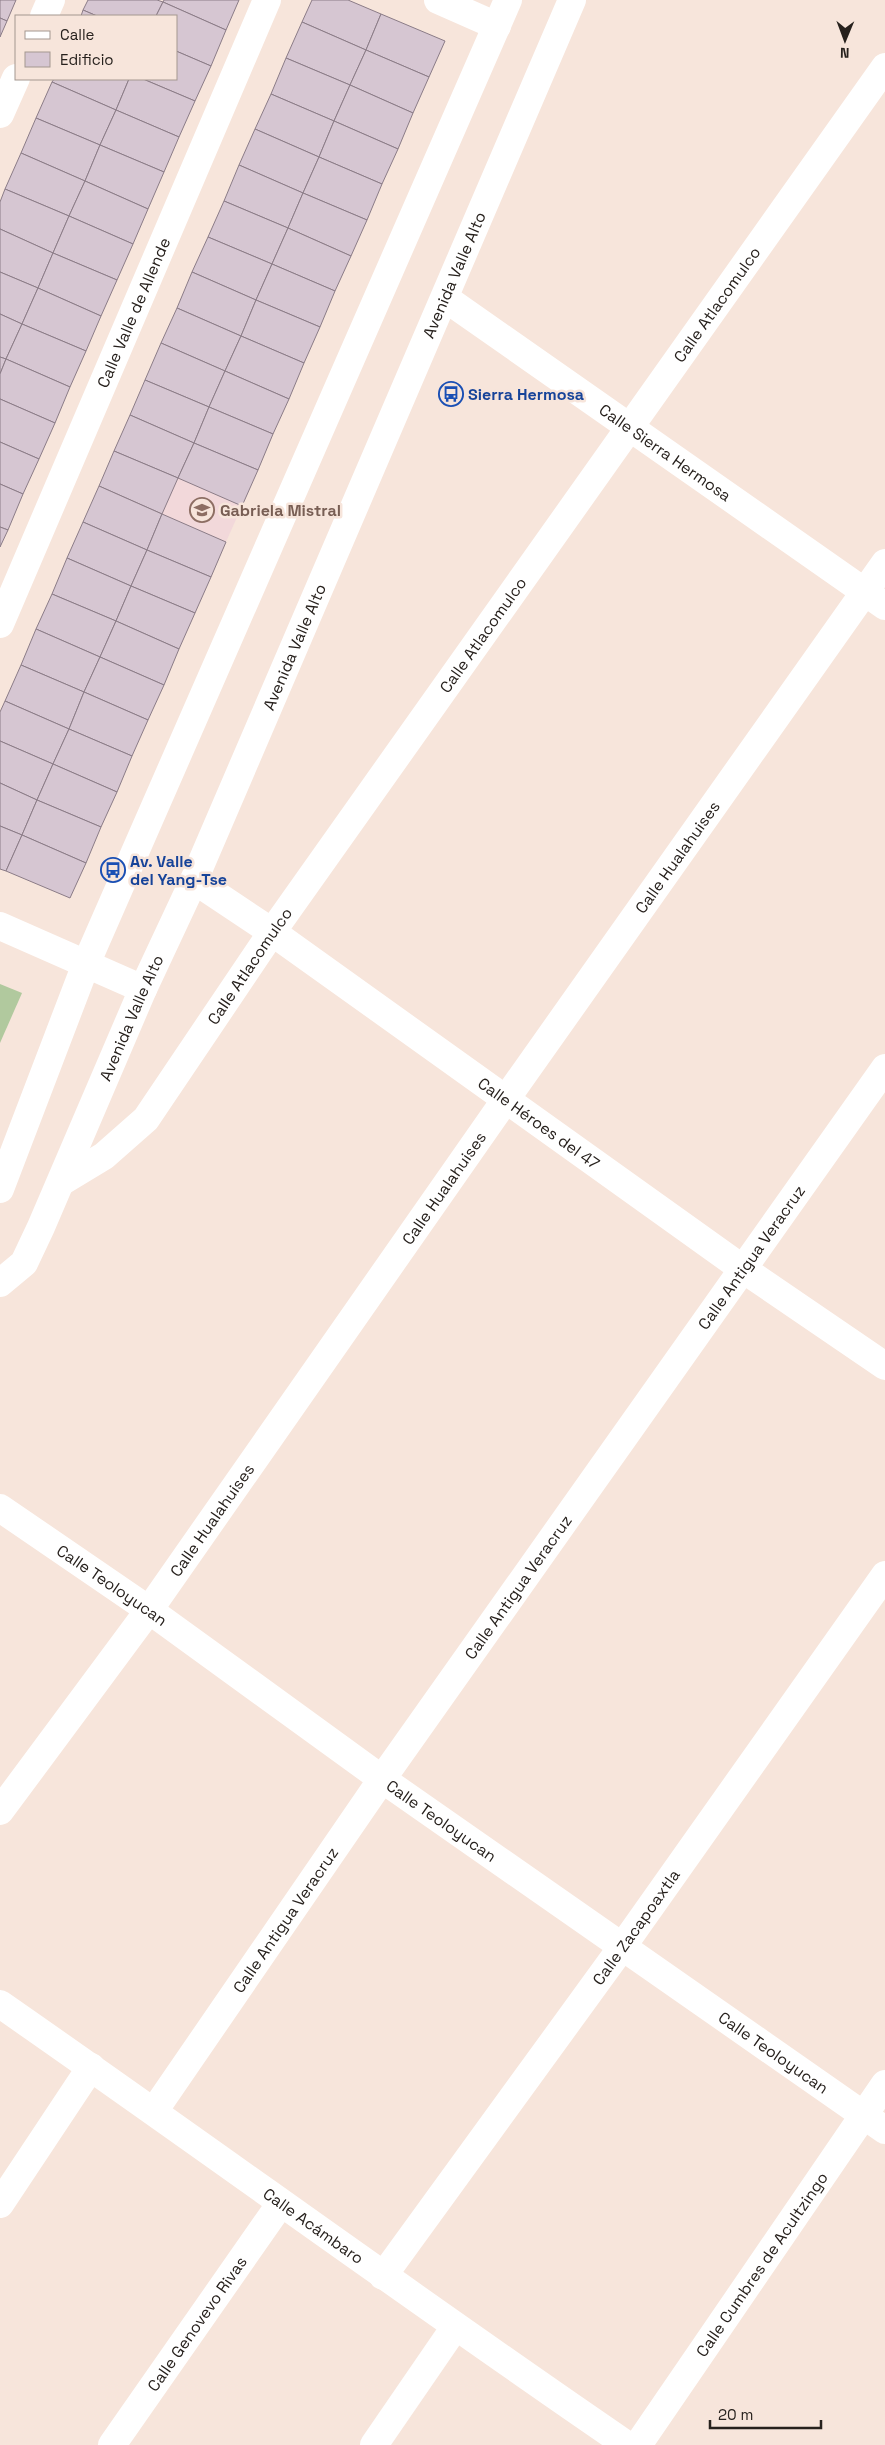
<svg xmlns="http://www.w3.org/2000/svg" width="885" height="2445" viewBox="0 0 885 2445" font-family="'Space Grotesk',sans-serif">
<rect width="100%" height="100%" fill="#f7e5db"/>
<polygon fill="#f2d8da" points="178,478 242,506 226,542 162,514"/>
<polygon fill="#b1c99e" points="0,984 22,993 0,1043"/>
<g fill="#d6c6d2" stroke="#8b7c87">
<polygon points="0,0 16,0 7,21 0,18"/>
<polygon points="88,0 157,0 163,2 156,16 97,16 83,10"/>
<polygon points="164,0 239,0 226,30 163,2"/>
<polygon points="312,0 348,0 381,14 366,50 302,22"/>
<polygon points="163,2 226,30 211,66 176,51 176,16 156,16"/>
<polygon points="83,10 97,16 81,16"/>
<polygon points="381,14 445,41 429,77 366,50"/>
<polygon points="0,18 7,21 0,37"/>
<polygon points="302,22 366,50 350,85 286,58"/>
<polygon points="366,50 429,77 413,113 350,85"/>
<polygon points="176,51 211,66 195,101 143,79 176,79"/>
<polygon points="286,58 350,85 334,121 271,94"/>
<polygon points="54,79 129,79 116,110 52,82"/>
<polygon points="129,79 143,79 195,101 179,137 116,110"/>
<polygon points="52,82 116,110 100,145 36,118"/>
<polygon points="350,85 413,113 398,149 334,121"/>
<polygon points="271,94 334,121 319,157 255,129"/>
<polygon points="116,110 179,137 164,172 100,145"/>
<polygon points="36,118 100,145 85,181 21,153"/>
<polygon points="334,121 398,149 382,184 319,157"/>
<polygon points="255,129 319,157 303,193 239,165"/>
<polygon points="100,145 164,172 148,209 85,181"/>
<polygon points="21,153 85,181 69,216 5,189"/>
<polygon points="319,157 382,184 367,220 303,193"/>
<polygon points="239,165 303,193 288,228 224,201"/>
<polygon points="85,181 148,209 133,244 69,216"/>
<polygon points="5,189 69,216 53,253 0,229 0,202"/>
<polygon points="303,193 367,220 351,256 288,228"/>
<polygon points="224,201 288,228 272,264 208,237"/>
<polygon points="69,216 133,244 117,280 53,253"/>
<polygon points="288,228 351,256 335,291 272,264"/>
<polygon points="0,229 53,253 38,288 0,272"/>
<polygon points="208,237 272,264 256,300 192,272"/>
<polygon points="53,253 117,280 101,316 38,288"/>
<polygon points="272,264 335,291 320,327 256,300"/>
<polygon points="0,272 38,288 22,324 0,314"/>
<polygon points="192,272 256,300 241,336 177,308"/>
<polygon points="38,288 101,316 86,351 22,324"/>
<polygon points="256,300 320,327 304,363 241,336"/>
<polygon points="177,308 241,336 225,371 161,343"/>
<polygon points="0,314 22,324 6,359 0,357"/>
<polygon points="22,324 86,351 70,387 6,359"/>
<polygon points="241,336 304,363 289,399 225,371"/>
<polygon points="161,343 225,371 209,407 145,380"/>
<polygon points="0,357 6,359 0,374"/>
<polygon points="6,359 70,387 55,423 0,399 0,374"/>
<polygon points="225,371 289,399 273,434 209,407"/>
<polygon points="145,380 209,407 194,443 130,415"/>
<polygon points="0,399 55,423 39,459 0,442"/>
<polygon points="209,407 273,434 258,470 194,443"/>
<polygon points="130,415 194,443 178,478 114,451"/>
<polygon points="0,442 39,459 23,494 0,484"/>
<polygon points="194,443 258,470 242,506 178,478"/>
<polygon points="114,451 178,478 162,514 99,486"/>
<polygon points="0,484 23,494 8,530 0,527"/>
<polygon points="99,486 162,514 147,550 83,522"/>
<polygon points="162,514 226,542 211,577 147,550"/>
<polygon points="83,522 147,550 131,586 67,558"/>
<polygon points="0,527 8,530 0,547"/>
<polygon points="147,550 211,577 195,613 131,586"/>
<polygon points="67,558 131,586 116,621 52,594"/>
<polygon points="131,586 195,613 179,649 116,621"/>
<polygon points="52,594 116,621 100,657 36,629"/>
<polygon points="116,621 179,649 164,685 100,657"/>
<polygon points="36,629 100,657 84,692 21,665"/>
<polygon points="100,657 164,685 148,720 84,692"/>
<polygon points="21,665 84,692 69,729 5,701"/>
<polygon points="84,692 148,720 132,756 69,729"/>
<polygon points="5,701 69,729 53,764 0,741 0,712"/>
<polygon points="69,729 132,756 117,792 53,764"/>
<polygon points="0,741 53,764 37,800 0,783"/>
<polygon points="53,764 117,792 101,827 37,800"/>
<polygon points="0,783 37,800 22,835 0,826"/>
<polygon points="37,800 101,827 86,863 22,835"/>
<polygon points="0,826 22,835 6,871 0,869"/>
<polygon points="22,835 86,863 70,898 6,871"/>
</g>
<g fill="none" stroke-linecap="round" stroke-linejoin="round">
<g stroke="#fff" stroke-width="28">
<polyline points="438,0 497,26"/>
<polyline points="44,16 51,0"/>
<polyline points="0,114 16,78"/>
<path id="s1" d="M445,298L885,606"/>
<path id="s2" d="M0,624L267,0"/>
<path id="s3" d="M194,880L272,932L743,1269L885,1366"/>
<polyline points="0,926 143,989"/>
<path id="s4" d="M61,1182L104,1156L146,1119L272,932L885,67"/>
<polyline points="0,1189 86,964 508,0"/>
<path id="s5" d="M0,1283L24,1263L41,1227L143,989L194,880L572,0"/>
<path id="s6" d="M0,1508L149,1610L382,1779L885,2130"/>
<path id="s7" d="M0,1811L149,1610L506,1099L885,563"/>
<path id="s8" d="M0,2004C210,2150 416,2301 627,2445"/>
<path id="s9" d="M154,2111L382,1779L885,1068"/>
<polyline points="0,2204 91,2067"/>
<path id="s10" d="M383,2276L622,1947L885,1575"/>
<path id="s11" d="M112,2445L281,2203"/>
<polyline points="374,2445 455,2327"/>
<path id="s12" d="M638,2445L885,2084"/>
</g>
</g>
<defs>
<symbol id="bus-ring" viewBox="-11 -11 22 22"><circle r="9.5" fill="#f7e5db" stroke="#1a4fb4" stroke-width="1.5"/><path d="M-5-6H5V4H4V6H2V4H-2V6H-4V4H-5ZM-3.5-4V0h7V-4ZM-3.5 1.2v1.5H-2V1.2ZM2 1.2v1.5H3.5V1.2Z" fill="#1a4fb4"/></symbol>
<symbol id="school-ring" viewBox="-11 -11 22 22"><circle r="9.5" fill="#f7e5db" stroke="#8d6e63" stroke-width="1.5"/><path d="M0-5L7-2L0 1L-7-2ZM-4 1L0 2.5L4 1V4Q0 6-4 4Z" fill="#8d6e63"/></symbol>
</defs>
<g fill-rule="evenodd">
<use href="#bus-ring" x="437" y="380" width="28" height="28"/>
<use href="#school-ring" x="188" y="496" width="28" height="28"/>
<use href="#bus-ring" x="99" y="856" width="28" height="28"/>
</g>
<g text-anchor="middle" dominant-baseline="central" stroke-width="5" stroke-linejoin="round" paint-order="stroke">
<g font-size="16" fill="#27211d" stroke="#f7e5db">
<text stroke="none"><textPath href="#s5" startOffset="1109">Avenida Valle Alto</textPath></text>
<text stroke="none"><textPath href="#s4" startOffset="1101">Calle Atlacomulco</textPath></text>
<text stroke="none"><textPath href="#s2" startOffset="339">Calle Valle de Allende</textPath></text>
<text stroke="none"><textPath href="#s1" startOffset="269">Calle Sierra Hermosa</textPath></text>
<text stroke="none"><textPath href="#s4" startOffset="696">Calle Atlacomulco</textPath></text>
<text stroke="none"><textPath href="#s5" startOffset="704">Avenida Valle Alto</textPath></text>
<text stroke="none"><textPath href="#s7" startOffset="1170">Calle Hualahuises</textPath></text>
<text stroke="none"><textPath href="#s4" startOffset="291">Calle Atlacomulco</textPath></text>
<text stroke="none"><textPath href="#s5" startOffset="299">Avenida Valle Alto</textPath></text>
<text stroke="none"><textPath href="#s3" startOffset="422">Calle Héroes del 47</textPath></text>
<text stroke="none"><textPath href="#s7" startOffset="765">Calle Hualahuises</textPath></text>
<text stroke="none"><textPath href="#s9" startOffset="1042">Calle Antigua Veracruz</textPath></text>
<text stroke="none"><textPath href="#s7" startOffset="360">Calle Hualahuises</textPath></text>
<text stroke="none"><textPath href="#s6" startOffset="136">Calle Teoloyucan</textPath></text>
<text stroke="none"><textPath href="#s9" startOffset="638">Calle Antigua Veracruz</textPath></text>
<text stroke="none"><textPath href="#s6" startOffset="541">Calle Teoloyucan</textPath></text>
<text stroke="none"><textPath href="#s9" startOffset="232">Calle Antigua Veracruz</textPath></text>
<text stroke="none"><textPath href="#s10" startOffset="431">Calle Zacapoaxtla</textPath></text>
<text stroke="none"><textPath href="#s6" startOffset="946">Calle Teoloyucan</textPath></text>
<text stroke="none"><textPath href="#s8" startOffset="384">Calle Acámbaro</textPath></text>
<text stroke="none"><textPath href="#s12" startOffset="219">Calle Cumbres de Acultzingo</textPath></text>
<text stroke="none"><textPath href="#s11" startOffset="148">Calle Genovevo Rivas</textPath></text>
</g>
<g font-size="16" font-weight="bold" fill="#164399" stroke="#f7e5db" text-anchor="start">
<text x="468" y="394">Sierra Hermosa</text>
<text x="130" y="861">Av. Valle<tspan x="130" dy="18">del Yang-Tse</tspan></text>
</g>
<g font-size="16" font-weight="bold" fill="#785e54" stroke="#f7e5db" text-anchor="start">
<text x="220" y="510">Gabriela Mistral</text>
</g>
</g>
<rect x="15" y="15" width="162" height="65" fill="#f7e5db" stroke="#a4978f"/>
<rect x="25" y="31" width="25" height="8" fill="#ffffff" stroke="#a4978f"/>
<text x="60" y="40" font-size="15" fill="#27211d">Calle</text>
<rect x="25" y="52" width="25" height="15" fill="#d6c6d2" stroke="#a4978f"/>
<text x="60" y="65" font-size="15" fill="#27211d">Edificio</text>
<g transform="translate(845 40) rotate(181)" stroke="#f7e5db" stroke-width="4" paint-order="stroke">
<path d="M0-4L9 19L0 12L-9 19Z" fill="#27211d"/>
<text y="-8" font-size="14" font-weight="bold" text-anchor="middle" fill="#27211d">N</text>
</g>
<path d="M710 2420v8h111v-8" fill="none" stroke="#27211d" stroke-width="2.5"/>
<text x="718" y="2420" font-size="15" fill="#27211d" stroke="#f7e5db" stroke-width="4" paint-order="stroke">20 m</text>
</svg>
